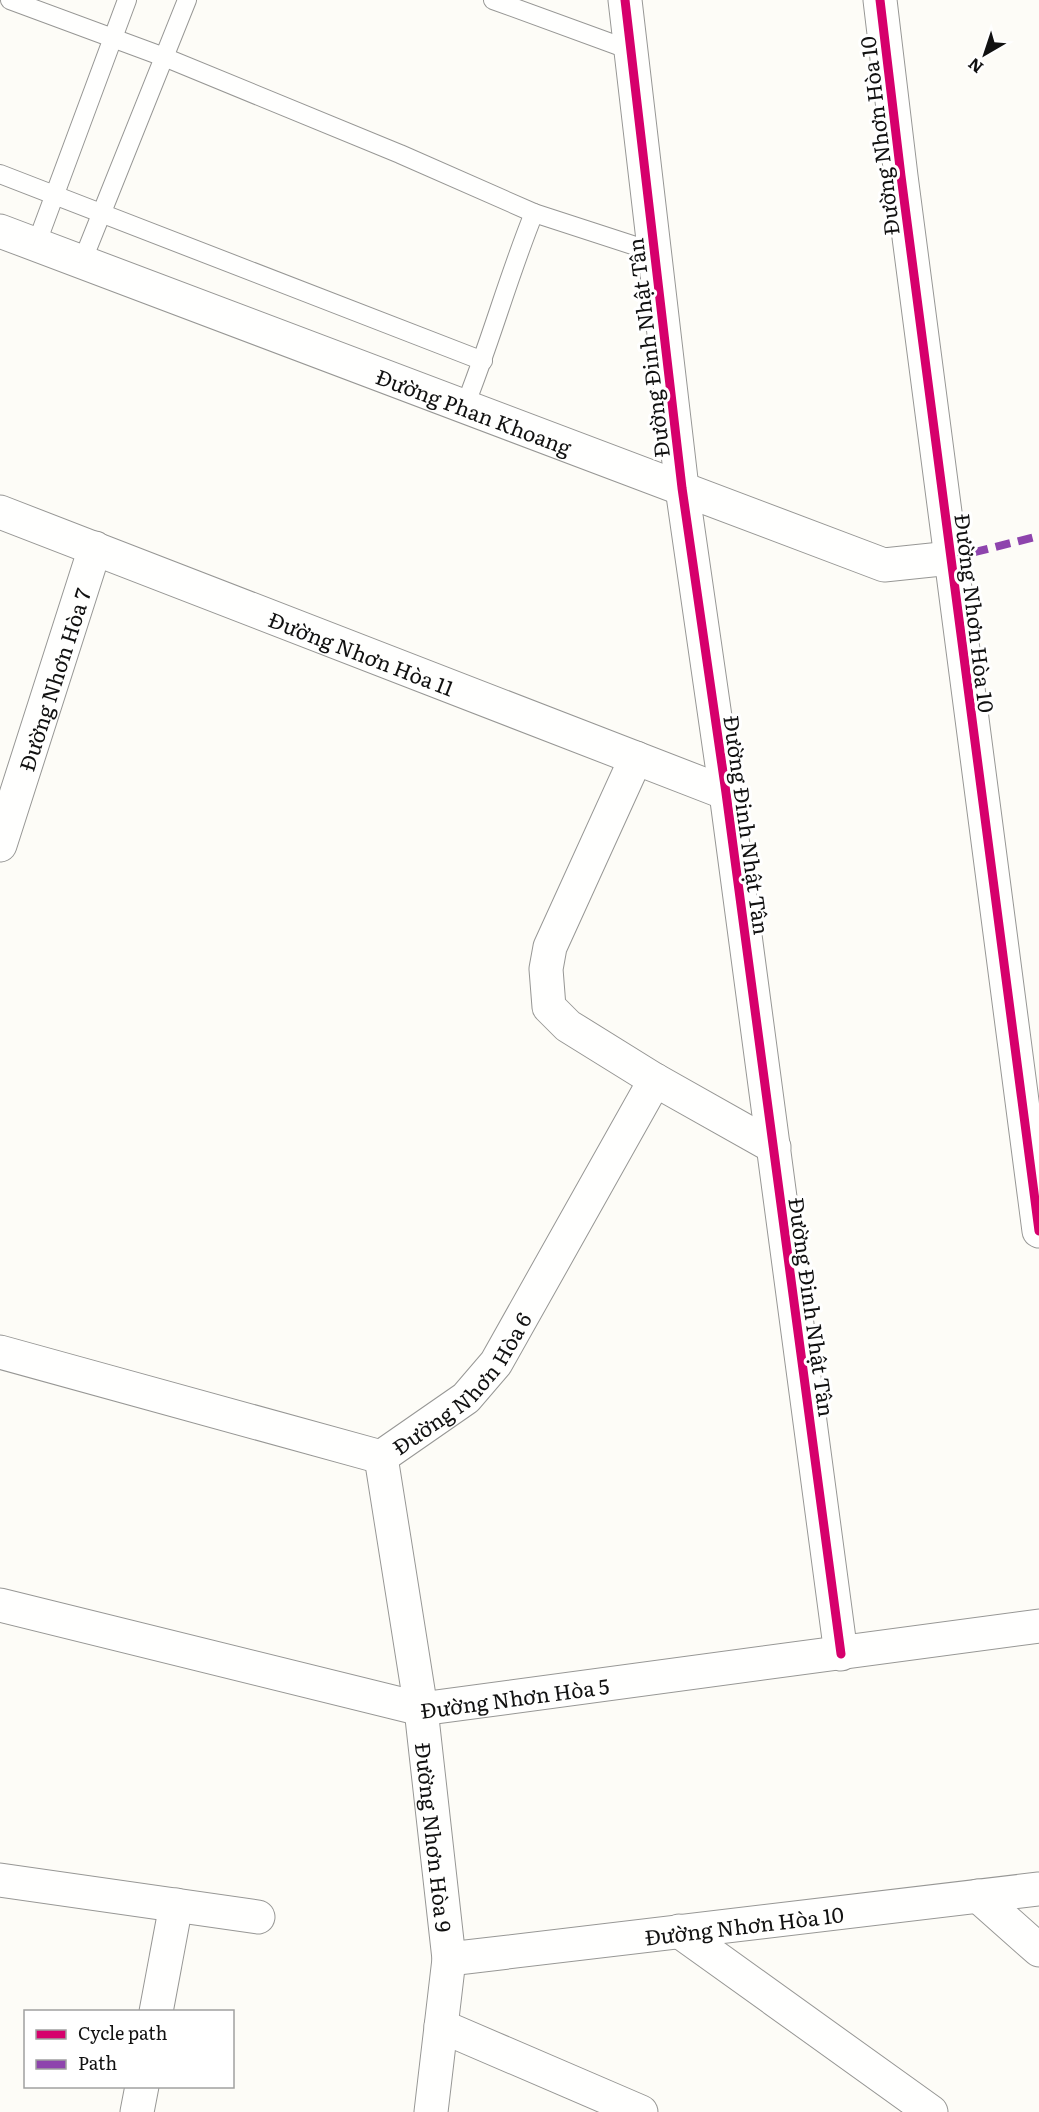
<svg xmlns="http://www.w3.org/2000/svg" width="1039" height="2112" viewBox="0 0 1039 2112" font-family="Literata,serif">
<rect width="100%" height="100%" fill="#fdfcf7"/>
<g fill="none" stroke-linecap="round" stroke-linejoin="round">
<defs>
<g id="lane">
<polyline points="10,0 164,57 400,154 534,213"/>
<polyline points="493,0 630,50"/>
<polyline points="0,174 483,361"/>
<polyline points="36,245 127,0"/>
<polyline points="82,262 187,0"/>
<path d="M464,408C490,344 508,277 534,213L654,252"/>
</g>
<g id="street">
<polyline points="625,0 682,488 726,793 841,1654"/>
<polyline points="880,0 901,176 1039,1231"/>
<path id="s1" d="M0,231L884,565L951,558"/>
<path id="s2" d="M0,512L726,793"/>
<polyline points="636,758 550,947 546,969 549,1007 568,1026 655,1080 774,1147"/>
<path id="s3" d="M0,845L95,548"/>
<polyline points="0,1352 381,1457"/>
<path id="s4" d="M381,1457L421,1709L449,1959L431,2112"/>
<path id="s5" d="M381,1457L466,1398L496,1363L655,1080"/>
<path id="s6" d="M0,1605L421,1709L1039,1626"/>
<polyline points="0,1880 258,1917"/>
<polyline points="978,1896 1039,1950"/>
<polyline points="679,1931 931,2112"/>
<path id="s7" d="M449,1959L1039,1889"/>
<polyline points="156,2012 176,1905"/>
<polyline points="441,2026 641,2112"/>
<polyline points="137,2112 142,2086"/>
</g>
</defs>
<use href="#lane" stroke="#979795" stroke-width="20"/>
<use href="#street" stroke="#979795" stroke-width="35"/>
<use href="#lane" stroke="#fffffe" stroke-width="18"/>
<use href="#street" stroke="#fffffe" stroke-width="33"/>
<polyline stroke="#8e44ad" stroke-width="8" stroke-dasharray="15 8" stroke-linecap="butt" points="951,558 1039,536"/>
<defs>
<g id="cycleway">
<polyline points="625,0 682,488 726,793 841,1654"/>
<polyline points="880,0 901,176 1039,1231"/>
</g>
</defs>
<use href="#cycleway" stroke="#fff" stroke-width="13"/>
<use href="#cycleway" stroke="#d6006c" stroke-width="9"/>
</g>
<g text-anchor="middle" dominant-baseline="central" stroke-width="6" stroke-linejoin="round" paint-order="stroke">
<g font-size="21" fill="#111" stroke="#fff">
<text transform="translate(878 136) rotate(-97)">Đường Nhơn Hòa 10</text>
<text transform="translate(647 348) rotate(-97)">Đường Đinh Nhật Tân</text>
<text stroke="none"><textPath href="#s1" startOffset="507">Đường Phan Khoang</textPath></text>
<text transform="translate(976 613) rotate(83)">Đường Nhơn Hòa 10</text>
<text stroke="none"><textPath href="#s2" startOffset="388">Đường Nhơn Hòa 11</textPath></text>
<text stroke="none"><textPath href="#s3" startOffset="174">Đường Nhơn Hòa 7</textPath></text>
<text transform="translate(748 825) rotate(82)">Đường Đinh Nhật Tân</text>
<text transform="translate(813 1307) rotate(82)">Đường Đinh Nhật Tân</text>
<text stroke="none"><textPath href="#s5" startOffset="111">Đường Nhơn Hòa 6</textPath></text>
<text stroke="none"><textPath href="#s6" startOffset="528">Đường Nhơn Hòa 5</textPath></text>
<text stroke="none"><textPath href="#s4" startOffset="384">Đường Nhơn Hòa 9</textPath></text>
<text stroke="none"><textPath href="#s7" startOffset="297">Đường Nhơn Hòa 10</textPath></text>
</g>
</g>
<rect x="24" y="2010" width="210" height="78" fill="#ffffff" stroke="#a0a0a0" stroke-width="1.5"/>
<rect x="36" y="2030" width="30" height="9" fill="#d6006c" stroke="#a0a0a0" stroke-width="1.5"/>
<text x="78" y="2040" font-size="18" fill="#111111">Cycle path</text>
<rect x="36" y="2060" width="30" height="9" fill="#8e44ad" stroke="#a0a0a0" stroke-width="1.5"/>
<text x="78" y="2070" font-size="18" fill="#111111">Path</text>
<g transform="translate(985 54) rotate(219)" stroke="#ffffff" stroke-width="4.5" paint-order="stroke">
<path d="M0-4.5L10 22L0 15L-10 22Z" fill="#111111"/>
<text y="-9" font-size="16" font-weight="bold" text-anchor="middle" fill="#111111">N</text>
</g>
</svg>
